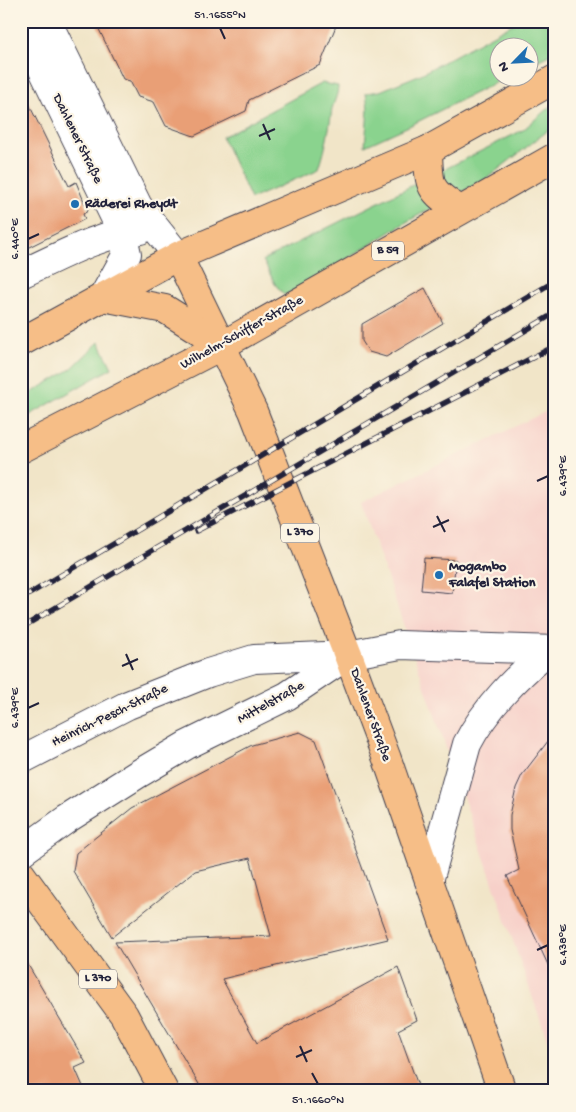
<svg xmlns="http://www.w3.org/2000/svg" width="576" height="1112" viewBox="0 0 576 1112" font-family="'Gochi Hand',sans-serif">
<rect width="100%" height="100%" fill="#fcf5e5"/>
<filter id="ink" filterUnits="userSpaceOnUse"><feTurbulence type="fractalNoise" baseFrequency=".02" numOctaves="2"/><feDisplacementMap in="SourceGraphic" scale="10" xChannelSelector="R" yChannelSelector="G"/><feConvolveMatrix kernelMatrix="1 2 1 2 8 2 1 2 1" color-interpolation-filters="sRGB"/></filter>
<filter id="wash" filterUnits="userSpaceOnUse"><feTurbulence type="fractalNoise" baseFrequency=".0096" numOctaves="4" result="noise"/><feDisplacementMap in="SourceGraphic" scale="20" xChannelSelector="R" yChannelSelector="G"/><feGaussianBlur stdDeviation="1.12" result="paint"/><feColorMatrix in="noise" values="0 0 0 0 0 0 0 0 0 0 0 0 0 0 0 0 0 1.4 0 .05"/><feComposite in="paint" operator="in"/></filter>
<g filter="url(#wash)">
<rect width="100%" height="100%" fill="#f1e5c8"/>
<polygon fill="#f7d0c9" points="555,407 555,1062 361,502"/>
<g fill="#8ad38e" stroke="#567a64">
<polygon points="518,21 555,21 555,52 529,65 528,48 498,48 498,78 505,78 411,125 365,146 368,109 366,93 380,91 421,74"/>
<path d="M322,83L338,86C338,95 334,101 332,109C329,130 326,148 319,169L251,199L222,137Z"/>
<polygon points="555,102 555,125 486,179 408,221 297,290 284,295 275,284 263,260 523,130"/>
<polygon points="99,342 112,368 21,420 21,399 71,369"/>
</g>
<g id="blocks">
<g fill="#e99f76">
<polygon points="95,21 338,21 320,65 249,100 246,111 194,136 166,126 154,102 138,97 130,81 123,79"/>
<polygon points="21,88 69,186 76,182 88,211 83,214 85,219 21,251"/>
<polygon points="425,288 443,323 386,357 369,352 362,341 362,324"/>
<polygon points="424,558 456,560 452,593 421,590"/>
<polygon points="300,732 316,740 388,939 222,979 257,1043 398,967 417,1020 398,1030 420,1091 203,1091 115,942 271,936 250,858 195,871 112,937 73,871 76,853 132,808 252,745"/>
<polygon points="555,732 555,980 507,876 519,870 510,830 510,815 516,788 522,775"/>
<polygon points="21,953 86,1063 75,1068 85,1091 21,1091"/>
</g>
</g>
</g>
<g filter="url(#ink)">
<use href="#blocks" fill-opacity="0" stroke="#413f50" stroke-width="1"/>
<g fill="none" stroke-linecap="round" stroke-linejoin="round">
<defs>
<g id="minor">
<polyline points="47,21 138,206 178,256"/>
<polyline points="21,25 122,232 127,254 103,297"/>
<path d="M21,274C59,257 98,234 140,230"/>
<polyline points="21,760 128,705 208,673 254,659 348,655"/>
<polyline points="21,852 67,819 138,774 187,745 287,696 348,655 400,645 555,650"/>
<path d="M429,881L467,744C486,707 517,677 548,650"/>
</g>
<g id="major">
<path d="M428,150C429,187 428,190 460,210"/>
<polyline points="178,256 253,411 348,655 387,759 502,1091"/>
<polyline points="103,297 165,309 221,344"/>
<polyline points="21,342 178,256 428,150 555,79"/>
<polyline points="21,449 223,345 555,157"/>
<polyline points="21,874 124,1015 164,1091"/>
</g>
</defs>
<use href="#minor" stroke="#413f50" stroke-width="30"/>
<use href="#major" stroke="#413f50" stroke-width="30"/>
<use href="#minor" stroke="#fff" stroke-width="28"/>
<use href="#major" stroke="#f6be87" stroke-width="28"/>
<defs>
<g id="rail">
<polyline points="196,531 555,346"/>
<polyline points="21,599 555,281"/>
<polyline points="21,628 555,313"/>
</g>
</defs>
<use href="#rail" stroke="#22223b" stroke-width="5.5"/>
<use href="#rail" stroke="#fcf5e5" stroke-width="4" stroke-dasharray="11" stroke-linecap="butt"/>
</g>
</g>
<path fill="none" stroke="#22223b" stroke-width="2" d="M220,28L225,39M263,124L270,140M259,136L275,129M28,239L39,234M537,481L548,476M437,516L445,532M433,527L449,520M126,654L133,670M122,666L138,659M28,708L39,703M537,950L548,945M300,1046L307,1062M296,1057L312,1050M312,1073L318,1084"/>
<g fill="#1f6fb2" stroke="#fcf5e5" stroke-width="2">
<circle cx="75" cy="204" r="5"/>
<circle cx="439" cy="575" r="5"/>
</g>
<g text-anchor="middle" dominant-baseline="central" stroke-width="4.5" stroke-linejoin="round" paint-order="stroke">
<g fill="#fcf5e5" stroke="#63616e" stroke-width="1">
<rect x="372" y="241.5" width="32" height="19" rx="4"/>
<rect x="281" y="523.5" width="38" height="19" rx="4"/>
<rect x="79" y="969.5" width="38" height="19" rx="4"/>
</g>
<g font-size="12" font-weight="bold" fill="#22223b">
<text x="388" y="251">B 59</text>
<text x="300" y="533">L 370</text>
<text x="98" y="979">L 370</text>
</g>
<g font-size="14" fill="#22223b" stroke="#fcf5e5">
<text transform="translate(77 139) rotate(64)">Dahlener Straße</text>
<text transform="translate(242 333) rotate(-29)">Wilhelm-Schiffer-Straße</text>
<text transform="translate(271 703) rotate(-29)">Mittelstraße</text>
<text transform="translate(370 715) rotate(70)">Dahlener Straße</text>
<text transform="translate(110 716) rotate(-26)">Heinrich-Pesch-Straße</text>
</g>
<g font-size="14" font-weight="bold" fill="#22223b" stroke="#fcf5e5" text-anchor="start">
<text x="85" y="204">Räderei Rheydt</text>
<text x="449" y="567">Mogambo<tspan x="449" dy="16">Falafel Station</tspan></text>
</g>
</g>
<rect width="576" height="1112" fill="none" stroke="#fcf5e5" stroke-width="55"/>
<g transform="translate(514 62) rotate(246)"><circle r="24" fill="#fcf5e5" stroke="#a5a1a1"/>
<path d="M0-4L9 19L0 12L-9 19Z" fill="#1f6fb2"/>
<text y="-8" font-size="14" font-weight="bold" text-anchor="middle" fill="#22223b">N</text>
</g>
<rect x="28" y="28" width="520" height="1056" fill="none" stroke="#22223b" stroke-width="2"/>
<g font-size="12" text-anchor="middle" fill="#22223b">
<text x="220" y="18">51.1655°N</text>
<text transform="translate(14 239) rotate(-90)" y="4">6.440°E</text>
<text transform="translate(562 476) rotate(-90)" y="4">6.439°E</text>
<text transform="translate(14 708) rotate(-90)" y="4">6.439°E</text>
<text transform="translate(562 945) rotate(-90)" y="4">6.438°E</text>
<text x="318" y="1103">51.1660°N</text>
</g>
</svg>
